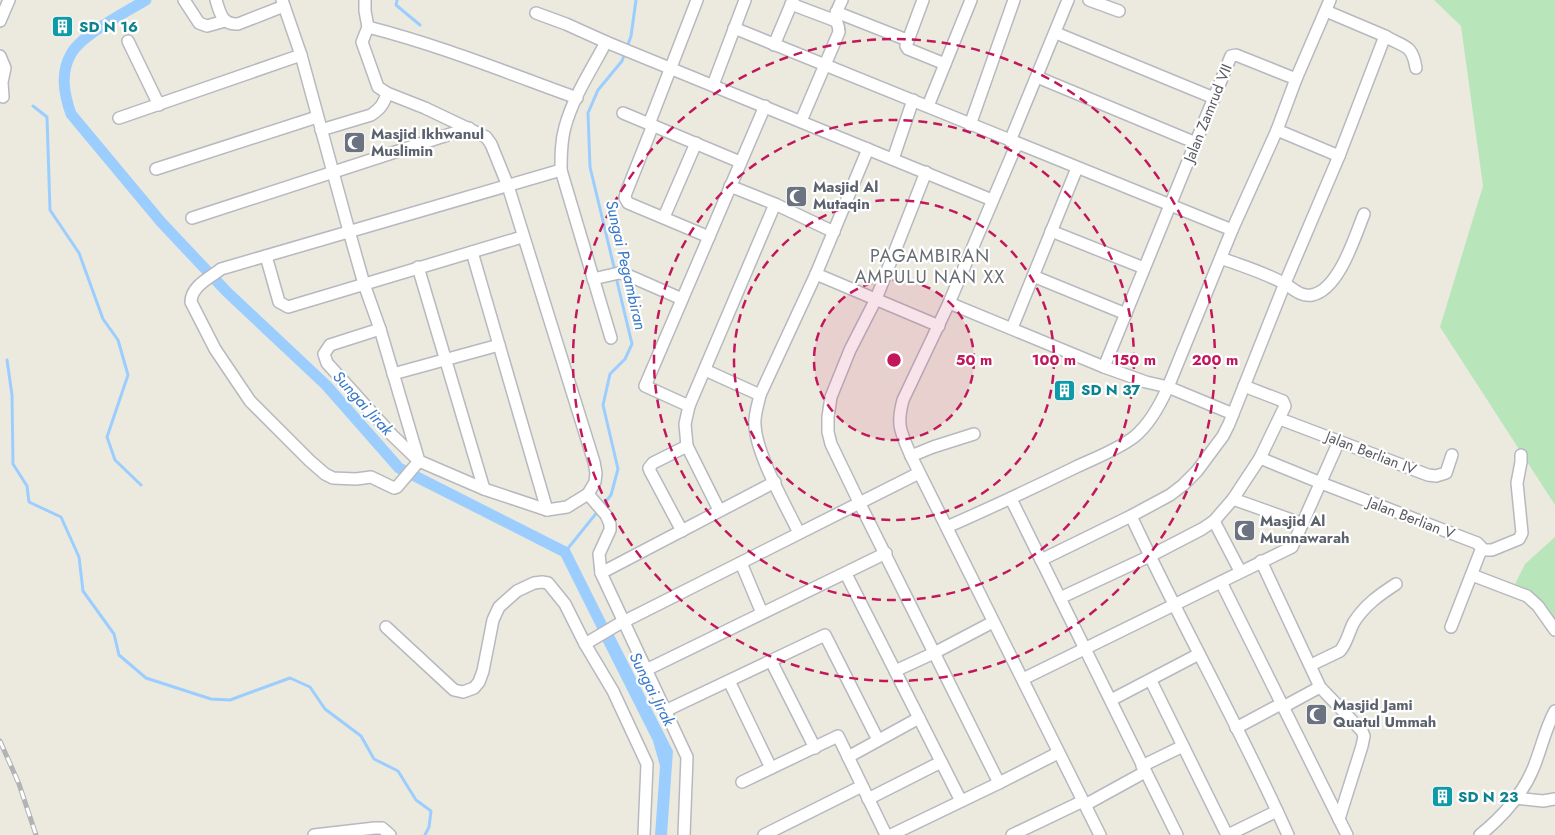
<svg xmlns="http://www.w3.org/2000/svg" width="1555" height="835" viewBox="0 0 1555 835" font-family="Jost,sans-serif">
<rect width="100%" height="100%" fill="#eceade"/>
<g fill="#b8e6ba">
<polygon points="1434,0 1555,0 1555,505 1440,327 1483,186 1461,26"/>
<polygon points="1555,537 1555,625 1513,588 1525,564"/>
</g>
<polygon fill="#9bceff" points="609,625 673,751 667,835 655,835 660,766 653,741 598,632"/>
<g fill="none" stroke-linecap="round" stroke-linejoin="round">
<g stroke="#9bceff" stroke-width="3">
<polyline points="397,0 396,5 420,25"/>
<polyline points="33,106 47,117 50,210 79,253 103,319 118,340 128,375 107,437 115,460 141,485"/>
<polyline points="615,271 590,167 588,113 598,90 622,61 631,36 636,0"/>
<polyline points="7,360 12,395 13,464 27,486 29,502 61,517 79,557 83,591 114,634 119,655 146,678 211,699 230,700 290,678 310,687 325,709 361,736 374,759 398,771 416,800 431,811 429,827 425,835"/>
<polyline points="565,552 611,495 618,469 603,405 610,374 625,359 632,344 616,277"/>
</g>
<path stroke="#9bceff" stroke-width="11" d="M146,0C126,12 81,35 71,54C60,73 64,94 71,114L161,222L227,292L326,385L399,468L565,552L609,640"/>
<defs>
<g id="street">
<polyline points="184,0 199,23 207,26 225,21"/>
<path d="M216,0C220,13 222,25 238,24L284,6"/>
<polyline points="282,0 301,55 349,231 364,284 380,329 419,461 484,489 547,510 567,507 588,494 595,482 596,473 594,462 508,186 491,144 486,137 425,108 387,93 378,87 362,42 368,27 365,11 365,0"/>
<polyline points="923,0 906,46 908,49 945,64"/>
<polyline points="1089,0 1119,11"/>
<polyline points="791,4 836,21"/>
<polyline points="836,12 907,40"/>
<polyline points="536,13 566,24 606,42 992,200"/>
<polyline points="0,21 9,0"/>
<path d="M368,27C439,45 508,73 577,98"/>
<polyline points="734,28 1232,230"/>
<polyline points="1056,33 1214,98"/>
<path d="M1385,36C1404,48 1412,43 1416,68"/>
<polyline points="128,41 159,105"/>
<path d="M606,42C592,69 573,97 565,127C561,141 561,155 561,170L611,338"/>
<polyline points="774,45 793,0"/>
<polyline points="0,56 5,68 2,82 3,97"/>
<polyline points="1037,77 1196,143"/>
<polyline points="713,85 745,0"/>
<polyline points="928,106 971,0"/>
<polyline points="623,113 740,162"/>
<polyline points="119,118 301,55"/>
<path d="M801,121L839,32C839,27 838,25 836,20C835,13 839,6 842,0"/>
<polyline points="649,124 697,0"/>
<polyline points="653,125 626,193 625,198 628,203 709,237"/>
<polyline points="970,125 1014,0"/>
<path d="M321,130L371,115C380,109 384,104 387,93"/>
<polyline points="1277,130 1339,156"/>
<polyline points="1010,141 1068,0"/>
<path d="M1018,145L1015,148L949,303L903,400C896,426 901,432 911,456L1100,835"/>
<polyline points="893,159 913,100"/>
<polyline points="156,169 317,117"/>
<polyline points="926,172 876,299 850,350 831,397 828,417 828,432 831,444 859,502 999,783"/>
<polyline points="730,186 775,204 834,232"/>
<polyline points="664,217 696,143"/>
<polyline points="192,218 469,128"/>
<polyline points="1051,231 1144,268"/>
<polyline points="472,252 547,510"/>
<polyline points="266,256 279,302 288,307 522,237"/>
<path d="M1221,258C1242,266 1266,273 1285,284C1294,289 1301,297 1312,295C1339,290 1355,236 1364,214"/>
<polyline points="418,267 484,489"/>
<polyline points="816,274 939,326"/>
<polyline points="1033,276 1126,314"/>
<polyline points="593,279 619,273 625,274 682,299"/>
<polyline points="949,303 1104,367 1146,382 1168,387 1233,414"/>
<polyline points="1012,328 1077,168"/>
<path d="M380,329L330,345L324,354L327,363L392,435L419,461L397,487L394,488L371,477L356,479L333,478L325,474L310,461L250,401L215,349L191,302C191,286 210,278 221,269L561,170"/>
<polyline points="1104,367 1231,56 1236,55 1296,79"/>
<polyline points="705,370 760,395"/>
<polyline points="393,374 499,345"/>
<polyline points="689,406 645,386 765,106"/>
<polyline points="1280,419 1428,475 1436,476 1446,473 1452,455"/>
<polyline points="911,456 933,447 974,434"/>
<polyline points="1260,458 1321,483 1477,543 1481,547 1481,550 1451,627"/>
<polyline points="588,494 606,515 610,524 610,530 599,554 601,573 687,757 684,835"/>
<polyline points="1011,499 1177,835"/>
<polyline points="1233,499 1303,524"/>
<polyline points="719,510 687,446 685,424 689,406 775,204"/>
<path d="M1131,516C1181,624 1240,727 1288,835"/>
<polyline points="1214,521 1240,571"/>
<path d="M947,527C990,508 1033,488 1076,467C1095,458 1117,450 1134,437C1150,424 1160,405 1168,387L1232,230L1277,130L1296,79L1330,0"/>
<polyline points="682,531 650,471 649,468 653,463 687,446"/>
<path d="M799,533C786,506 756,454 755,425C754,415 758,405 760,395L816,274L868,149"/>
<polyline points="1481,550 1492,550 1519,539 1522,533 1517,483 1521,462 1521,455"/>
<polyline points="1041,560 1131,516 1170,495 1183,485 1197,471 1223,436 1229,424 1285,283 1339,156 1385,36 1326,11"/>
<polyline points="1261,561 1320,687 1362,731 1364,736 1362,746 1339,819"/>
<polyline points="741,563 762,613"/>
<polyline points="601,573 775,482"/>
<polyline points="846,574 961,801"/>
<polyline points="1472,575 1527,596 1538,606 1555,630"/>
<polyline points="1221,582 1347,835"/>
<polyline points="1060,598 1150,556 1202,529 1214,521 1233,499 1260,458 1285,406 1283,401 1244,386"/>
<polyline points="386,627 454,690 463,692 474,688 479,682 483,671 493,620 499,607 517,591 534,583 542,582 548,583 565,604 585,644 613,691 647,764 644,835"/>
<polyline points="585,644 617,625 919,473"/>
<polyline points="771,661 815,748"/>
<path d="M1311,665L1340,651C1347,643 1349,631 1354,622C1365,605 1379,595 1396,584"/>
<polyline points="646,670 886,553"/>
<polyline points="895,671 934,653 993,622"/>
<polyline points="1023,679 1292,547 1339,441"/>
<polyline points="729,681 771,768"/>
<polyline points="1151,681 1227,835"/>
<polyline points="1111,700 1199,654"/>
<polyline points="1283,707 1320,687"/>
<polyline points="665,711 825,635 878,740"/>
<polyline points="1236,728 1281,704"/>
<polyline points="848,757 919,718"/>
<polyline points="1142,766 1183,746"/>
<polyline points="742,782 838,736 886,835"/>
<polyline points="1515,798 1543,801 1555,799"/>
<polyline points="868,799 941,762"/>
<polyline points="1085,805 1145,772"/>
<polyline points="314,835 375,828 382,828 390,835"/>
<polyline points="764,835 862,786"/>
<polyline points="891,835 999,783 1058,753"/>
<polyline points="1012,835 1083,801"/>
<polyline points="1228,835 1277,811"/>
<path d="M1480,835C1501,818 1522,795 1533,769C1541,750 1545,729 1555,711"/>
</g>
</defs>
<use href="#street" stroke="#b6b9bf" stroke-width="14"/>
<use href="#street" stroke="#fff" stroke-width="11"/>
<defs>
<polyline id="rail" points="0,741 19,784 36,835"/>
</defs>
<use href="#rail" stroke="#b2b3b4" stroke-width="5"/>
<use href="#rail" stroke="#fff" stroke-width="3" stroke-dasharray="9" stroke-linecap="butt"/>
</g>
<circle cx="894" cy="360" r="80" fill="#c2185b" fill-opacity=".12"/>
<g fill="none" stroke="#c2185b" stroke-width="2.5" stroke-dasharray="9 6">
<circle cx="894" cy="360" r="80"/>
<circle cx="894" cy="360" r="160"/>
<circle cx="894" cy="360" r="240"/>
<circle cx="894" cy="360" r="321"/>
</g>
<defs>
<symbol id="building-square" viewBox="-11 -11 22 22"><rect x="-9" y="-9" width="18" height="18" rx="4" fill="#0f9aa8" stroke="#fff"/><path d="M-4-6H4V6H1V3H-1V6H-4ZM-2.5-4.3h1.7v1.8h-1.7ZM.8-4.3h1.7v1.8H.8ZM-2.5-1h1.7V.8h-1.7ZM.8-1h1.7V.8H.8Z" fill="#fff"/></symbol>
<symbol id="mosque-square" viewBox="-11 -11 22 22"><rect x="-9" y="-9" width="18" height="18" rx="4" fill="#6b7280" stroke="#fff"/><path d="M3.5-4.9A6 6 0 1 0 3.5 4.9A5 5 0 1 1 3.5-4.9Z" fill="#fff"/></symbol>
</defs>
<g fill-rule="evenodd">
<use href="#building-square" x="50" y="14" width="25" height="25"/>
<use href="#mosque-square" x="342" y="130" width="25" height="25"/>
<use href="#mosque-square" x="784" y="184" width="25" height="25"/>
<use href="#building-square" x="1052" y="378" width="25" height="25"/>
<use href="#mosque-square" x="1232" y="518" width="25" height="25"/>
<use href="#mosque-square" x="1304" y="702" width="25" height="25"/>
<use href="#building-square" x="1430" y="784" width="25" height="25"/>
</g>
<g text-anchor="middle" dominant-baseline="central" stroke-width="4.5" stroke-linejoin="round" paint-order="stroke">
<g font-size="15" font-weight="bold" fill="#0d838f" stroke="#fff" text-anchor="start">
<text x="79" y="27">SD N 16</text>
<text x="1081" y="390">SD N 37</text>
<text x="1458" y="797">SD N 23</text>
</g>
<g font-size="15" fill="#575b61" stroke="#fff">
<text transform="translate(1208 113) rotate(-68)">Jalan Zamrud VII</text>
<text transform="translate(1371 453) rotate(21)">Jalan Berlian IV</text>
<text transform="translate(1411 518) rotate(21)">Jalan Berlian V</text>
</g>
<g font-size="15" font-weight="bold" fill="#5b616d" stroke="#fff" text-anchor="start">
<text x="371" y="134">Masjid Ikhwanul<tspan x="371" dy="17">Muslimin</tspan></text>
<text x="813" y="187">Masjid Al<tspan x="813" dy="17">Mutaqin</tspan></text>
<text x="1260" y="521">Masjid Al<tspan x="1260" dy="17">Munnawarah</tspan></text>
<text x="1333" y="705">Masjid Jami<tspan x="1333" dy="17">Quatul Ummah</tspan></text>
</g>
<g font-size="16" font-style="italic" fill="#3677ca" stroke="#fff">
<text transform="translate(626 265) rotate(77)">Sungai Pegambiran</text>
<text transform="translate(363 403) rotate(48)">Sungai Jirak</text>
<text transform="translate(652 689) rotate(63)">Sungai Jirak</text>
</g>
<g font-size="18" letter-spacing="1" fill="#686d73" stroke="#fff">
<text x="930" y="256">PAGAMBIRAN<tspan x="930" dy="21">AMPULU NAN XX</tspan></text>
</g>
</g>
<circle cx="894" cy="360" r="8" fill="#c2185b" stroke="#fff" stroke-width="2.5"/>
<g font-size="15" text-anchor="middle" font-weight="bold" fill="#c2185b" stroke="#fff" stroke-width="4.5" stroke-linejoin="round" paint-order="stroke">
<text x="974" y="365">50 m</text>
<text x="1054" y="365">100 m</text>
<text x="1134" y="365">150 m</text>
<text x="1215" y="365">200 m</text>
</g>
</svg>
